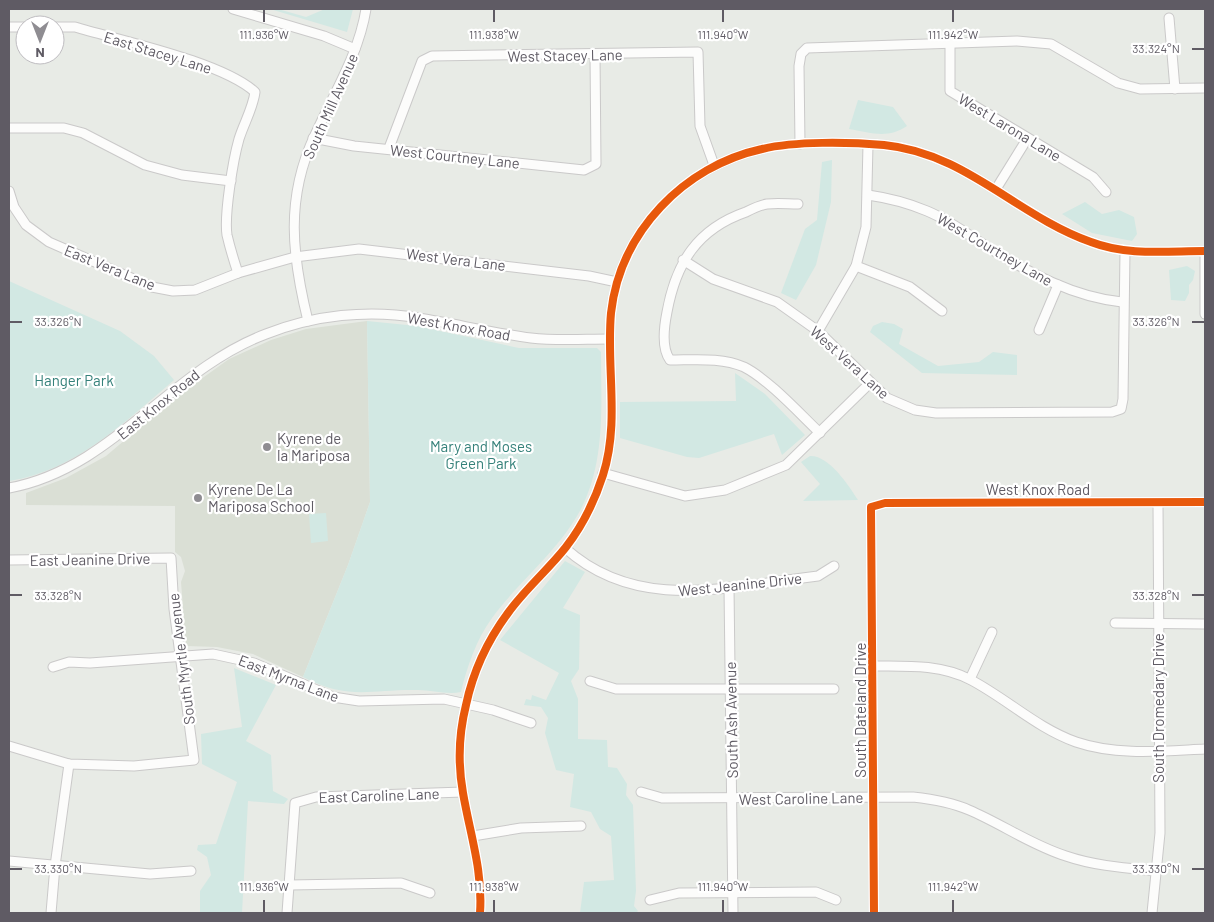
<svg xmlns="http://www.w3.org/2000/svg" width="1214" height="922" viewBox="0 0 1214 922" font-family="Barlow,sans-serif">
<rect width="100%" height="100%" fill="#e8ebe6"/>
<polygon fill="#dadfd5" points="367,321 370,502 348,565 303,677 253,654 217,647 186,646 181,582 185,571 181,557 175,552 175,506 26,505 26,493 66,478 106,456 172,400 229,359 271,340 306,329"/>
<g fill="#d2e8e3">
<polygon points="270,9 278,9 306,17 325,9 353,9 347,32"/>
<path d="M858,100L893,107L907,126C888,139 872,133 849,129Z"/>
<polygon points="832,160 831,202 816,265 796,300 781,293 805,229 817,220 822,162"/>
<polygon points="1085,202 1102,214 1119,210 1134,217 1137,234 1132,241 1092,233 1062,214"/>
<polygon points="1187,266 1195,271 1193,280 1189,285 1189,293 1185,301 1171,300 1169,270"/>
<path d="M9,281L120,331L154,356L174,380C125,422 75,471 9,481Z"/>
<path d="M367,321L417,326L519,348H597L601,352C601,405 606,460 581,509C558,552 520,580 492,618C476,640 467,667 461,692C447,695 432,690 418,690C371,689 349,701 303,677L348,565L370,502Z"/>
<polygon points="882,322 894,324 903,329 899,344 938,366 979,362 993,352 1017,355 1017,375 922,373 870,332 873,326"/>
<polygon points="735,373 765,394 805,435 782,455 774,434 699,458 687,457 620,438 620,402 736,401"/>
<path d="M810,456C829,455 849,486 858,500L803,501L820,484L801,462Z"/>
<polygon points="326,513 328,541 311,543 309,514"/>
<polygon points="565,561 585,572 563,608 580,615 579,669 571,681 578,699 578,739 607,740 608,767 617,768 627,784 626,795 633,805 636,891 634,906 638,911 636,913 580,913 584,882 614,880 611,836 600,829 591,812 570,807 574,774 556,770 545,733 548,718 541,707 524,705 526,699 531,700 532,695 546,700 559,673 500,640"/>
<polygon points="234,668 276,685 246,741 271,755 273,791 288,799 284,804 248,801 242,913 200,913 200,891 211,875 207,857 197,850 198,845 216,844 237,782 202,764 201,734 242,727"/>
</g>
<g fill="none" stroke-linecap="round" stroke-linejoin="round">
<defs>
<g id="minor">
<polyline points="233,9 324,36 355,49"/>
<polyline points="1169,18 1175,89"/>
<polyline points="9,27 25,27"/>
<path d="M55,27H75C122,41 222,62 255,92C253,108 244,123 239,139C233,160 224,215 227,235C230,248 234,261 238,273"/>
<polyline points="950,44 950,91 1093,177 1106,192"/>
<polyline points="9,128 64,128 83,133 145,165 182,175 231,181"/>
<polyline points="313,138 354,146 584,170 596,164 595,54"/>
<polyline points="800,144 799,66 801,54 807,48 1017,41 1051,44 1118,83 1140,89 1205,88"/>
<polyline points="389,148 422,61 432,56 698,52 700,126 714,165"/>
<polyline points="996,189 1027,139"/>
<polyline points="9,191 14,207 26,225 49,242 152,287 173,291 195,290 238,273 295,257 359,249 589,276 617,282"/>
<path d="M868,195C889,198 908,203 927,211C949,220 969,235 989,248C1030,273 1073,297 1122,302"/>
<path d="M798,204C788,204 778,203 767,204C760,205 752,209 746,212C697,229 676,263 667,312C664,327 661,348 670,360C694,360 722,357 744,367C768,379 800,414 820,433"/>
<polyline points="1205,252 1205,314"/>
<polyline points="683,260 713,279 777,302 818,331 887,398 915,410 936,413 1112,412 1121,409 1123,399 1125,251"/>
<polyline points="856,266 910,287 942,311"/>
<path d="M308,321C292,256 285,198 315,135C333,95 359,54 366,9"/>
<polyline points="1039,330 1058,285"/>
<polyline points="818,331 856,266 866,227 868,145"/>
<polyline points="603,473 685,496 725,490 786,465 870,383"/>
<path d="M9,488C113,469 170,370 266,334C314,315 368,309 419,318C456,324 493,333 531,338C557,341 584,339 610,339"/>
<path d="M565,548C638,614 731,586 818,576L834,566"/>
<polyline points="9,560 171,558 174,609 194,760 134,766 69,764 9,746"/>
<polyline points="729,587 733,913"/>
<polyline points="1115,623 1205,624"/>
<path d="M873,666C906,666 941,664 971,680C1007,699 1037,728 1076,742C1117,756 1163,751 1205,749"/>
<polyline points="53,667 69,662 90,663 213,654 254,663 333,697 359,701 444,699 493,710 531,723"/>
<polyline points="970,679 992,632"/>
<polyline points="590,681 616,689 834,689"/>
<path d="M641,792L662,798L913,797C932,799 951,802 969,810C1002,824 1031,845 1066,856C1095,866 1126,868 1157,871"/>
<polyline points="473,836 521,828 581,826"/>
<polyline points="9,861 150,874 191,871"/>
<polyline points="290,885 401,883 430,893"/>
<polyline points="650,900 679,893 816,892 836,900"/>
<polyline points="51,913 55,866 69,764"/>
<polyline points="287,913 295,803 316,797 463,792"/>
<path d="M480,913C483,871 470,834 463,793C458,765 459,733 466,705C473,672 488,640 508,613C525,589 548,570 566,547C583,525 595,500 603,475C620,422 606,367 611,313C620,232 684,166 762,149C795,141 849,142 884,145C966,153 1017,216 1091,242C1127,256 1167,251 1205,251"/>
<polyline points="874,913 871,507 885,503 1205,502"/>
<polyline points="1152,913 1160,833 1158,503"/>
</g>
</defs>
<use href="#minor" stroke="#cac9c9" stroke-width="11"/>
<use href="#minor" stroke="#fcfcfb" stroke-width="9"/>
<defs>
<g id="cycleway">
<path d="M480,913C483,871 470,834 463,793C458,765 459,733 466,705C473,672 488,640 508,613C525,589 548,570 566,547C583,525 595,500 603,475C620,422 606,367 611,313C620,232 684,166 762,149C795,141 849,142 884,145C966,153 1017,216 1091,242C1127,256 1167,251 1205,251"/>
<polyline points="874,913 871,507 885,503 1205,502"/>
</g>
</defs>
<use href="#cycleway" stroke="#fff" stroke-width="11"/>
<use href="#cycleway" stroke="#e8590c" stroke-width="8"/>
</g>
<path fill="none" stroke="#5f5b64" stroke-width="2" d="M264,10V22M494,10V22M723,10V22M953,10V22M1192,49H1204M10,322H22M1192,322H1204M10,595H22M1192,595H1204M10,869H22M1192,869H1204M264,900V912M494,900V912M723,900V912M953,900V912"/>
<g fill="#8f8d92" stroke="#fff" stroke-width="2">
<circle cx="267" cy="447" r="5"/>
<circle cx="198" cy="498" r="5"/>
</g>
<g text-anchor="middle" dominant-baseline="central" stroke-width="4.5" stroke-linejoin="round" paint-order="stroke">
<g font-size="15" fill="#5f5b64" stroke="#fff">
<text transform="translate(158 52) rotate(17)">East Stacey Lane</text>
<text transform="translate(565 55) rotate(-1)">West Stacey Lane</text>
<text transform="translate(330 106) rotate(-66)">South Mill Avenue</text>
<text transform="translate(1010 127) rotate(31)">West Larona Lane</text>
<text transform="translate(455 156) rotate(6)">West Courtney Lane</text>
<text transform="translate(995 249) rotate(30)">West Courtney Lane</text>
<text transform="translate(456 259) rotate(7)">West Vera Lane</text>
<text transform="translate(110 267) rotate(22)">East Vera Lane</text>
<text transform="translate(459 326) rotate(10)">West Knox Road</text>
<text transform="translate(850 362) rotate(42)">West Vera Lane</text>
<text transform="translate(158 404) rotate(-39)">East Knox Road</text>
<text x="1038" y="489">West Knox Road</text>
<text transform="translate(90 559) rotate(-1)">East Jeanine Drive</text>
<text transform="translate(740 584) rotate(-6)">West Jeanine Drive</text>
<text transform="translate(181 659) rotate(-97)">South Myrtle Avenue</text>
<text transform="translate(289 678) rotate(21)">East Myrna Lane</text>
<text transform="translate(1158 708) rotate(-90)">South Dromedary Drive</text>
<text transform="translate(860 710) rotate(-90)">South Dateland Drive</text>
<text transform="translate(731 720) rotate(-91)">South Ash Avenue</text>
<text transform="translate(379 795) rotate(-2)">East Caroline Lane</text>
<text transform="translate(801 798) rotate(-1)">West Caroline Lane</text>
</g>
<g font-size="15" fill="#35817a" stroke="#fff">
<text x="74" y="380">Hanger Park</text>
<text x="481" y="446">Mary and Moses<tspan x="481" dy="17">Green Park</tspan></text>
</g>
<g font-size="15" fill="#5f5b64" stroke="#fff" text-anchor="start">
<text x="277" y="438">Kyrene de<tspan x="277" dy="17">la Mariposa</tspan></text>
<text x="208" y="489">Kyrene De La<tspan x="208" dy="17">Mariposa School</tspan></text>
</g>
</g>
<g font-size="12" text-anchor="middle" fill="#5f5b64" stroke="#fff" stroke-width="4.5" stroke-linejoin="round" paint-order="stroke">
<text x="264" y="39">111.936°W</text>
<text x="494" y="39">111.938°W</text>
<text x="723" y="39">111.940°W</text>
<text x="953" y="39">111.942°W</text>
<text x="1156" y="53">33.324°N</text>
<text x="1156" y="326">33.326°N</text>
<text x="58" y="326">33.326°N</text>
<text x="1156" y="600">33.328°N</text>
<text x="58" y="600">33.328°N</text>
<text x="1156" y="873">33.330°N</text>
<text x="58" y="873">33.330°N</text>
<text x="264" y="891">111.936°W</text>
<text x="494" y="891">111.938°W</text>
<text x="723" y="891">111.940°W</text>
<text x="953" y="891">111.942°W</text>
</g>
<rect width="1214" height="922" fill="none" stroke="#5f5b64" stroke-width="20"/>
<g transform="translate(40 40) rotate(180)"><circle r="24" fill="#ffffff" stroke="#bfbdc1"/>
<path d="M0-4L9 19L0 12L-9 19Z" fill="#8f8d92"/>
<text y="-8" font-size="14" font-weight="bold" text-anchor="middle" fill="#5f5b64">N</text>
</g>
</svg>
